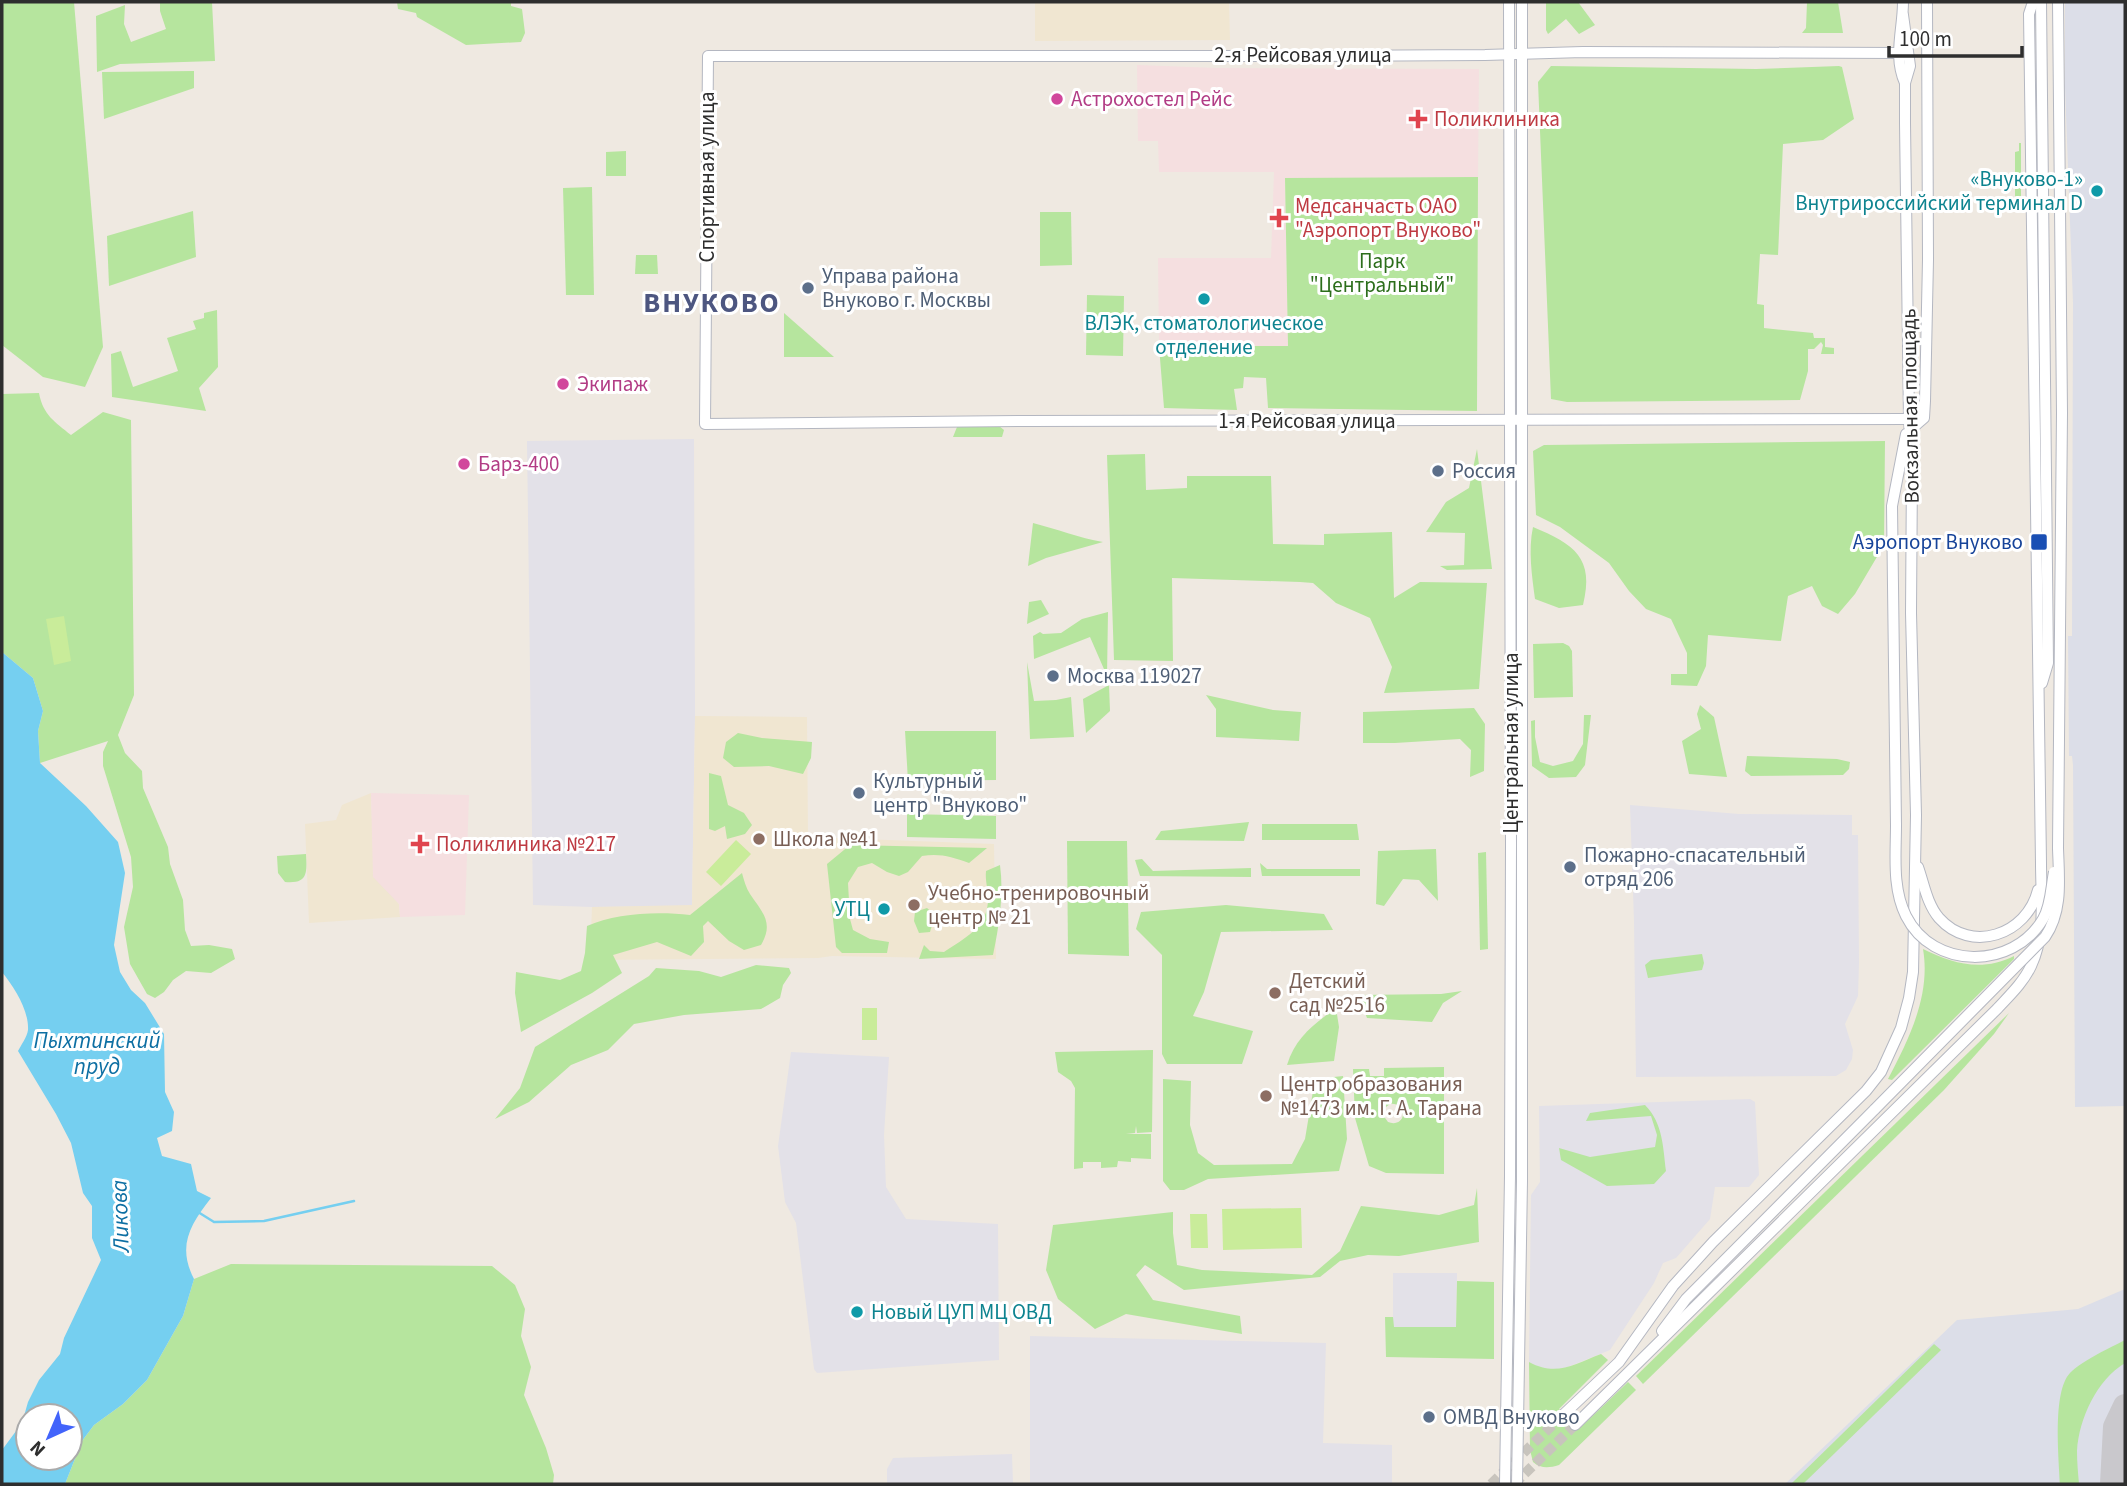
<svg xmlns="http://www.w3.org/2000/svg" width="2127" height="1486" viewBox="0 0 2127 1486" font-family="'Source Sans 3',sans-serif">
<rect width="100%" height="100%" fill="#efe9e1"/>
<g fill="#e3e1e8">
<polygon points="694,439 695,716 692,906 592,907 533,905 527,441"/>
<polygon points="1630,805 1739,814 1852,815 1852,835 1858,835 1859,963 1858,996 1845,1024 1853,1050 1852,1059 1846,1070 1836,1076 1636,1077 1634,921"/>
<polygon points="791,1052 889,1057 884,1135 886,1187 906,1219 998,1224 999,1360 817,1373 814,1369 796,1223 785,1202 778,1146"/>
<polygon points="1750,1099 1755,1102 1759,1175 1749,1187 1715,1187 1710,1219 1676,1258 1663,1263 1654,1283 1610,1350 1558,1371 1537,1367 1529,1362 1531,1195 1540,1182 1539,1106"/>
<polygon points="1393,1273 1457,1273 1456,1327 1393,1327"/>
<polygon points="1030,1336 1326,1343 1323,1443 1392,1445 1392,1484 1395,1484 1030,1484"/>
<polygon points="1012,1454 1013,1484 887,1484 887,1469 893,1458"/>
</g>
<g fill="#f0e6d1">
<polygon points="1035,2 1229,2 1230,40 1035,41"/>
<polygon points="695,716 807,717 808,837 994,844 996,959 832,956 818,958 590,960 592,907 692,905"/>
<polygon points="371,793 374,877 399,904 400,917 309,923 305,824 336,820 342,805"/>
</g>
<g fill="#f5dfe0">
<polygon points="1137,65 1217,68 1479,69 1478,177 1285,179 1288,346 1159,346 1158,258 1271,258 1274,172 1159,172 1158,141 1138,141"/>
<polygon points="371,793 469,795 465,915 400,917 399,904 373,877"/>
</g>
<g fill="#dcdee8">
<polygon points="2065,2 2125,2 2125,1106 2075,1107 2073,765 2072,756 2069,756 2068,636 2072,636 2073,303 2065,87"/>
<polygon points="2125,1289 2125,1484 1785,1484 1957,1320 2078,1309"/>
</g>
<g fill="#b6e59e" fill-rule="evenodd">
<polygon points="2,2 74,2 103,347 85,387 43,377 2,345"/>
<polygon points="160,2 212,2 215,61 120,64 97,72 96,16 125,5 124,24 131,42 166,29 160,11"/>
<polygon points="397,2 511,2 511,6 522,9 525,33 521,42 466,45 417,17 416,13 398,9"/>
<polygon points="1546,2 1578,2 1595,25 1579,34 1566,19 1548,34 1546,30"/>
<polygon points="1807,2 1838,2 1843,33 1802,33 1806,28"/>
<polygon points="1551,66 1756,69 1839,66 1842,67 1854,119 1823,140 1783,144 1778,255 1760,254 1757,304 1764,305 1764,328 1813,333 1814,338 1825,338 1825,347 1834,348 1834,354 1821,354 1823,345 1821,342 1814,349 1808,349 1808,371 1800,400 1567,402 1551,399 1538,82"/>
<polygon points="194,71 194,88 104,119 102,72"/>
<polygon points="2019,143 2021,143 2021,196 2015,202 2015,152 2019,151"/>
<polygon points="626,151 626,176 606,176 606,152"/>
<polygon points="1478,177 1477,411 1268,408 1266,378 1244,377 1243,388 1234,389 1237,410 1164,408 1159,346 1288,346 1285,178"/>
<polygon points="592,187 594,295 566,295 563,188"/>
<polygon points="193,211 196,257 109,286 107,236"/>
<polygon points="1040,212 1071,212 1072,265 1040,266"/>
<polygon points="636,255 657,255 658,274 635,274"/>
<polygon points="1087,295 1124,296 1123,356 1086,355"/>
<polygon points="217,310 218,367 199,388 206,411 112,397 111,354 121,351 133,387 178,371 167,338 196,329 193,321 204,318 204,313"/>
<polygon points="784,313 834,357 784,357"/>
<path d="M39,393C43,415 55,422 71,435L103,412L131,420L134,695L118,735L125,753L142,771L143,788L168,847L170,864L183,900L185,930L191,946L209,945L232,949L235,959L211,973L186,971L173,980L164,992L155,998L147,994L130,964L124,927L133,887L131,857L103,766V752L108,741L40,763L38,731L43,711L33,678L2,652V394Z"/>
<polygon points="999,426 1004,430 1002,437 953,437 957,427"/>
<polygon points="1885,441 1884,545 1855,594 1838,614 1822,606 1812,586 1788,596 1781,641 1708,635 1706,666 1697,686 1671,685 1671,674 1687,674 1687,653 1671,619 1646,609 1629,591 1609,563 1560,527 1536,515 1533,451 1544,445"/>
<polygon points="1477,449 1492,569 1447,570 1440,566 1464,565 1465,533 1426,532 1446,502 1469,488"/>
<polygon points="1145,454 1146,490 1187,488 1187,476 1271,476 1273,544 1324,545 1324,534 1392,532 1394,598 1420,582 1487,583 1479,689 1384,693 1392,667 1370,618 1336,603 1313,583 1300,582 1172,578 1173,661 1114,660 1107,455"/>
<path d="M1033,523C1057,529 1079,538 1103,542L1046,558L1028,566Z"/>
<path d="M1533,527C1574,544 1595,558 1583,605L1559,608L1535,599C1532,576 1528,550 1533,527Z"/>
<polygon points="1041,600 1049,614 1027,624 1029,602"/>
<polygon points="1108,612 1107,676 1090,637 1034,659 1033,636 1040,632 1043,634 1061,633 1082,619"/>
<polygon points="1563,643 1569,646 1572,651 1573,697 1534,698 1533,644"/>
<polygon points="1027,662 1034,701 1056,700 1071,697 1074,737 1030,739"/>
<polygon points="1109,685 1110,711 1086,733 1083,699"/>
<polygon points="1206,695 1273,710 1301,712 1299,741 1216,737 1216,709"/>
<polygon points="1700,705 1714,717 1727,777 1689,774 1682,741 1701,729 1697,714"/>
<polygon points="1474,708 1485,724 1484,771 1470,777 1471,750 1460,739 1395,743 1363,743 1363,712"/>
<polygon points="1584,715 1591,715 1585,765 1576,777 1549,778 1532,766 1531,721 1535,720 1535,737 1540,762 1553,766 1573,761 1583,744"/>
<polygon points="905,731 996,731 996,780 908,781"/>
<polygon points="738,733 762,738 812,742 811,758 803,774 769,766 734,767 723,758 726,742"/>
<polygon points="1747,756 1837,759 1850,762 1849,769 1843,775 1751,776 1745,771"/>
<polygon points="709,773 721,776 728,805 744,813 752,825 745,834 727,839 725,826 715,831 709,829"/>
<polygon points="907,814 996,816 996,839 907,837"/>
<polygon points="1249,822 1244,841 1155,840 1161,831"/>
<polygon points="1262,824 1357,824 1359,840 1262,840"/>
<polygon points="1067,841 1127,841 1129,956 1068,954"/>
<path d="M850,845L987,848L969,863C952,857 940,853 922,856L908,872L899,876L887,872L872,863L858,867L848,883L850,919L853,930L870,939L889,942L887,953H842L836,947L827,864Z"/>
<polygon points="1436,849 1438,901 1419,880 1403,879 1384,906 1376,904 1378,851"/>
<polygon points="1486,852 1488,949 1480,950 1478,853"/>
<path d="M306,854C307,873 308,884 285,882L278,873L277,856Z"/>
<polygon points="1142,859 1153,871 1251,868 1251,877 1140,876 1135,860"/>
<polygon points="1260,863 1267,869 1360,869 1360,876 1262,876"/>
<path d="M1000,865C1004,895 999,926 993,955L919,959L924,945L930,951L944,952C964,939 989,926 988,898C988,889 985,880 986,871Z"/>
<path d="M742,873C744,880 746,888 750,894C763,913 774,923 761,945L744,950L729,941L708,921L703,926L704,942L691,956L657,942L613,955L622,973L592,993L521,1032L515,993L516,972L560,980L581,971L585,953L587,926C615,913 658,911 690,915Z"/>
<polygon points="1226,905 1324,914 1333,930 1221,932 1204,992 1193,1016 1253,1031 1242,1064 1167,1064 1162,1054 1162,955 1136,929 1141,912"/>
<polygon points="927,908 935,915 930,932 919,933 914,921 915,912"/>
<path d="M1923,949C1953,964 1982,972 2014,956V959L1892,1080L1888,1079C1909,1039 1931,995 1923,949Z"/>
<polygon points="1702,954 1704,963 1702,970 1648,978 1645,965 1651,960"/>
<polygon points="756,965 789,968 791,973 783,985 780,998 761,1009 684,1015 634,1024 608,1050 571,1065 529,1102 495,1119 520,1088 535,1047 649,976 656,968 699,971 721,977"/>
<polygon points="1462,991 1443,1003 1432,1022 1367,1018 1358,995 1441,994"/>
<path d="M1336,1008L1339,1027L1334,1061L1287,1065C1295,1038 1314,1024 1336,1008Z"/>
<polygon points="2009,1013 1994,1034 1944,1090 1643,1384 1636,1376"/>
<polygon points="1153,1050 1152,1132 1137,1133 1136,1126 1135,1133 1126,1134 1151,1134 1151,1159 1131,1158 1131,1162 1118,1161 1117,1167 1101,1168 1101,1162 1083,1162 1083,1168 1074,1169 1075,1088 1071,1081 1058,1072 1055,1052"/>
<path d="M1444,1067V1174L1386,1173L1369,1166L1355,1118L1353,1069H1369L1370,1076H1384V1068ZM1390,1104C1398,1103 1401,1108 1403,1115C1402,1122 1395,1125 1388,1122L1383,1115L1386,1107Z"/>
<polygon points="1343,1076 1347,1139 1339,1171 1208,1179 1184,1190 1170,1190 1163,1181 1163,1079 1191,1081 1190,1125 1198,1153 1214,1165 1292,1164 1305,1139 1315,1079"/>
<path d="M1645,1105C1663,1123 1663,1147 1666,1171L1654,1184L1607,1186L1561,1160L1559,1148L1590,1157L1655,1147L1657,1135L1651,1116L1586,1121L1590,1113Z"/>
<polygon points="1477,1188 1479,1242 1399,1256 1368,1255 1340,1261 1320,1277 1184,1290 1145,1265 1136,1275 1153,1300 1240,1316 1242,1334 1126,1314 1095,1329 1058,1299 1046,1270 1053,1225 1173,1212 1173,1233 1177,1265 1202,1270 1312,1275 1340,1251 1361,1206 1439,1215 1474,1205"/>
<polygon points="231,1264 492,1266 515,1285 525,1309 521,1336 531,1367 524,1395 546,1448 554,1475 553,1484 65,1484 82,1441 94,1425 123,1404 147,1380 183,1316 194,1279"/>
<polygon points="1457,1281 1494,1282 1494,1359 1386,1357 1385,1317 1393,1317 1394,1327 1456,1327"/>
<path d="M2125,1340V1363C2097,1380 2079,1418 2077,1451C2077,1462 2078,1473 2079,1484H2060C2059,1458 2052,1392 2070,1373C2081,1361 2110,1348 2125,1340Z"/>
<polygon points="1934,1344 1941,1350 1803,1484 1791,1484"/>
<path d="M1601,1354L1608,1360L1559,1409L1579,1429L1628,1382L1636,1390L1559,1465C1549,1468 1541,1469 1533,1462L1530,1450L1529,1362C1557,1377 1574,1364 1601,1354Z"/>
</g>
<g fill="#c9ec9a">
<polygon points="64,616 71,661 54,665 46,619"/>
<polygon points="736,840 751,854 721,886 706,872"/>
<rect x="862" y="1008" width="15" height="32"/>
<polygon points="1301,1208 1302,1248 1223,1250 1222,1209"/>
<polygon points="1190,1214 1207,1214 1208,1248 1191,1248"/>
</g>
<path fill="#75cff0" fill-rule="evenodd" d="M2,652L33,678L43,711L38,731L40,763L86,806L118,842L125,873L114,945L120,972L131,990L145,1003L164,1034L165,1092L174,1112L172,1131L157,1138L162,1156L191,1164L197,1191L211,1198C190,1225 177,1246 194,1279L183,1316L147,1380L123,1404L94,1425L82,1441L65,1484H2V1450L22,1423L28,1402L39,1380L60,1354L64,1338L101,1260L92,1238V1206L83,1193L71,1143L56,1114L18,1051C21,1045 27,1037 28,1030C29,1010 14,987 2,972ZM28,1416H70V1458H28Z"/>
<g fill="none" stroke-linecap="round" stroke-linejoin="round">
<polyline stroke="#75cff0" stroke-width="2.5" points="198,1212 214,1222 264,1221 354,1201"/>
<polyline stroke="#c9c8cc" stroke-width="24" points="2112,1484 2115,1427 2125,1406"/>
<g stroke="#c8c4bd" stroke-width="10" stroke-dasharray="10 5" stroke-linecap="butt">
<polyline points="1491,1484 1564,1414"/>
<polyline points="1514,1484 1575,1425"/>
</g>
<defs>
<g id="secondary">
<path d="M1903,2C1903,30 1893,56 1905,83"/>
<polyline points="2041,2 2048,663 2042,683"/>
<polyline points="1898,53 1583,52 1485,55 1312,56 708,56 705,424 1023,421 1909,419"/>
<polyline points="1910,430 1924,418 1925,401 1928,260 1927,2"/>
<polyline points="1896,825 1892,506 1906,434"/>
<polyline points="2058,848 2062,413 2058,2"/>
<path d="M1918,867C1924,884 1927,904 1939,918C1971,954 2027,935 2038,890"/>
<polyline points="1662,1331 1686,1299 1875,1109"/>
<polyline points="1564,1414 1619,1362 1673,1286 1713,1242 1866,1091 1881,1072 1901,1028 1909,998 1913,972 1916,815 1911,613 1912,467 1909,419 1905,123 1905,83 1910,66 1903,15"/>
<path d="M1575,1425L1997,1009C2009,996 2023,983 2031,966C2046,935 2041,896 2041,863L2029,14L2033,2"/>
<polyline points="1505,1484 1510,1176 1511,843 1509,2"/>
<polyline points="1517,1484 1522,1181 1522,2"/>
</g>
</defs>
<use href="#secondary" stroke="#b4b7c1" stroke-width="12"/>
<use href="#secondary" stroke="#fff" stroke-width="10"/>
<defs>
<g id="secondary-bridge">
<path d="M1896,825C1896,855 1892,888 1906,916C1933,970 2013,970 2043,919C2051,906 2051,887 2054,872"/>
<path d="M1875,1109L2045,937C2063,911 2059,879 2058,848"/>
</g>
</defs>
<use href="#secondary-bridge" stroke="#b4b7c1" stroke-width="12" stroke-linecap="butt"/>
<use href="#secondary-bridge" stroke="#fff" stroke-width="10"/>
</g>
<g fill="#d1479c" stroke="#fff" stroke-width="2.5">
<circle cx="1057" cy="99" r="7"/>
<circle cx="563" cy="384" r="7"/>
<circle cx="464" cy="464" r="7"/>
</g>
<g fill="#e0444e" stroke="#fff" stroke-width="2.5">
<path d="M1414.5 108.5h7v7h7v7h-7v7h-7v-7h-7v-7h7z"/>
<path d="M1275.5 207.5h7v7h7v7h-7v7h-7v-7h-7v-7h7z"/>
<path d="M416.5 833.5h7v7h7v7h-7v7h-7v-7h-7v-7h7z"/>
</g>
<g fill="#0f9aa8" stroke="#fff" stroke-width="2.5">
<circle cx="2097" cy="191" r="7"/>
<circle cx="1204" cy="299" r="7"/>
<circle cx="884" cy="909" r="7"/>
<circle cx="857" cy="1312" r="7"/>
</g>
<g fill="#5c6f8a" stroke="#fff" stroke-width="2.5">
<circle cx="808" cy="288" r="7"/>
<circle cx="1438" cy="471" r="7"/>
<circle cx="1053" cy="676" r="7"/>
<circle cx="859" cy="793" r="7"/>
<circle cx="1570" cy="867" r="7"/>
<circle cx="1429" cy="1417" r="7"/>
</g>
<rect fill="#1a4fb4" stroke="#fff" stroke-width="2.5" x="2030" y="533" width="18" height="18" rx="3.5"/>
<g fill="#8d6e63" stroke="#fff" stroke-width="2.5">
<circle cx="759" cy="839" r="7"/>
<circle cx="914" cy="905" r="7"/>
<circle cx="1275" cy="993" r="7"/>
<circle cx="1266" cy="1096" r="7"/>
</g>
<g text-anchor="middle" dominant-baseline="central" stroke-width="6" stroke-linejoin="round" paint-order="stroke">
<g font-size="21" fill="#2e2e2e" stroke="#fff">
<text x="1303" y="55">2-я Рейсовая улица</text>
<text transform="translate(707 177) rotate(-90)">Спортивная улица</text>
<text transform="translate(1910 406) rotate(-91)">Вокзальная площадь</text>
<text x="1307" y="421">1-я Рейсовая улица</text>
<text transform="translate(1511 743) rotate(-90)">Центральная улица</text>
</g>
<g font-size="21" fill="#b23c85" stroke="#fff" text-anchor="start">
<text x="1071" y="99">Астрохостел Рейс</text>
<text x="577" y="384">Экипаж</text>
<text x="478" y="464">Барз-400</text>
</g>
<g font-size="21" fill="#be3a42" stroke="#fff" text-anchor="start">
<text x="1434" y="119">Поликлиника</text>
<text x="1295" y="206">Медсанчасть ОАО<tspan x="1295" dy="24">"Аэропорт Внуково"</tspan></text>
<text x="436" y="844">Поликлиника №217</text>
</g>
<g font-size="21" fill="#0d838f" stroke="#fff" text-anchor="end">
<text x="2083" y="179">«Внуково-1»<tspan x="2083" dy="24">Внутрироссийский терминал D</tspan></text>
<text x="1204" y="323" text-anchor="middle">ВЛЭК, стоматологическое<tspan x="1204" dy="24">отделение</tspan></text>
<text x="870" y="909">УТЦ</text>
<text x="871" y="1312" text-anchor="start">Новый ЦУП МЦ ОВД</text>
</g>
<g font-size="21" fill="#2c6e1b" stroke="#fff">
<text x="1382" y="261">Парк<tspan x="1382" dy="24">"Центральный"</tspan></text>
</g>
<g font-size="21" fill="#4e5e75" stroke="#fff" text-anchor="start">
<text x="822" y="276">Управа района<tspan x="822" dy="24">Внуково г. Москвы</tspan></text>
<text x="1452" y="471">Россия</text>
<text x="1067" y="676">Москва 119027</text>
<text x="873" y="781">Культурный<tspan x="873" dy="24">центр "Внуково"</tspan></text>
<text x="1584" y="855">Пожарно-спасательный<tspan x="1584" dy="24">отряд 206</tspan></text>
<text x="1443" y="1417">ОМВД Внуково</text>
</g>
<g font-size="21" fill="#164399" stroke="#fff" text-anchor="end">
<text x="2023" y="542">Аэропорт Внуково</text>
</g>
<g font-size="21" fill="#785e54" stroke="#fff" text-anchor="start">
<text x="773" y="839">Школа №41</text>
<text x="928" y="893">Учебно-тренировочный<tspan x="928" dy="24">центр № 21</tspan></text>
<text x="1289" y="981">Детский<tspan x="1289" dy="24">сад №2516</tspan></text>
<text x="1280" y="1084">Центр образования<tspan x="1280" dy="24">№1473 им. Г. А. Тарана</tspan></text>
</g>
<g font-size="23" font-style="italic" fill="#0d6fa3" stroke="#fff">
<text x="97" y="1040">Пыхтинский<tspan x="97" dy="26">пруд</tspan></text>
<text transform="translate(120 1216) rotate(-92)">Ликова</text>
</g>
<g font-size="28" font-weight="bold" letter-spacing="2" fill="#4d5680" stroke="#fff">
<text x="712" y="303">ВНУКОВО</text>
</g>
</g>
<rect width="2127" height="1486" fill="none" stroke="#2e2e2e" stroke-width="7"/>
<g transform="translate(49 1437) rotate(224)"><circle r="33" fill="#ffffff" stroke="#ababab" stroke-width="2"/>
<path d="M0-5L12 26L0 18L-12 26Z" fill="#4264fb"/>
<text y="-10" font-size="19" font-weight="bold" text-anchor="middle" fill="#2e2e2e">N</text>
</g>
<path d="M1889 46v10h133v-10" fill="none" stroke="#2e2e2e" stroke-width="3.5"/>
<text x="1899" y="46" font-size="21" fill="#2e2e2e" stroke="#ffffff" stroke-width="5" paint-order="stroke">100 m</text>
</svg>
